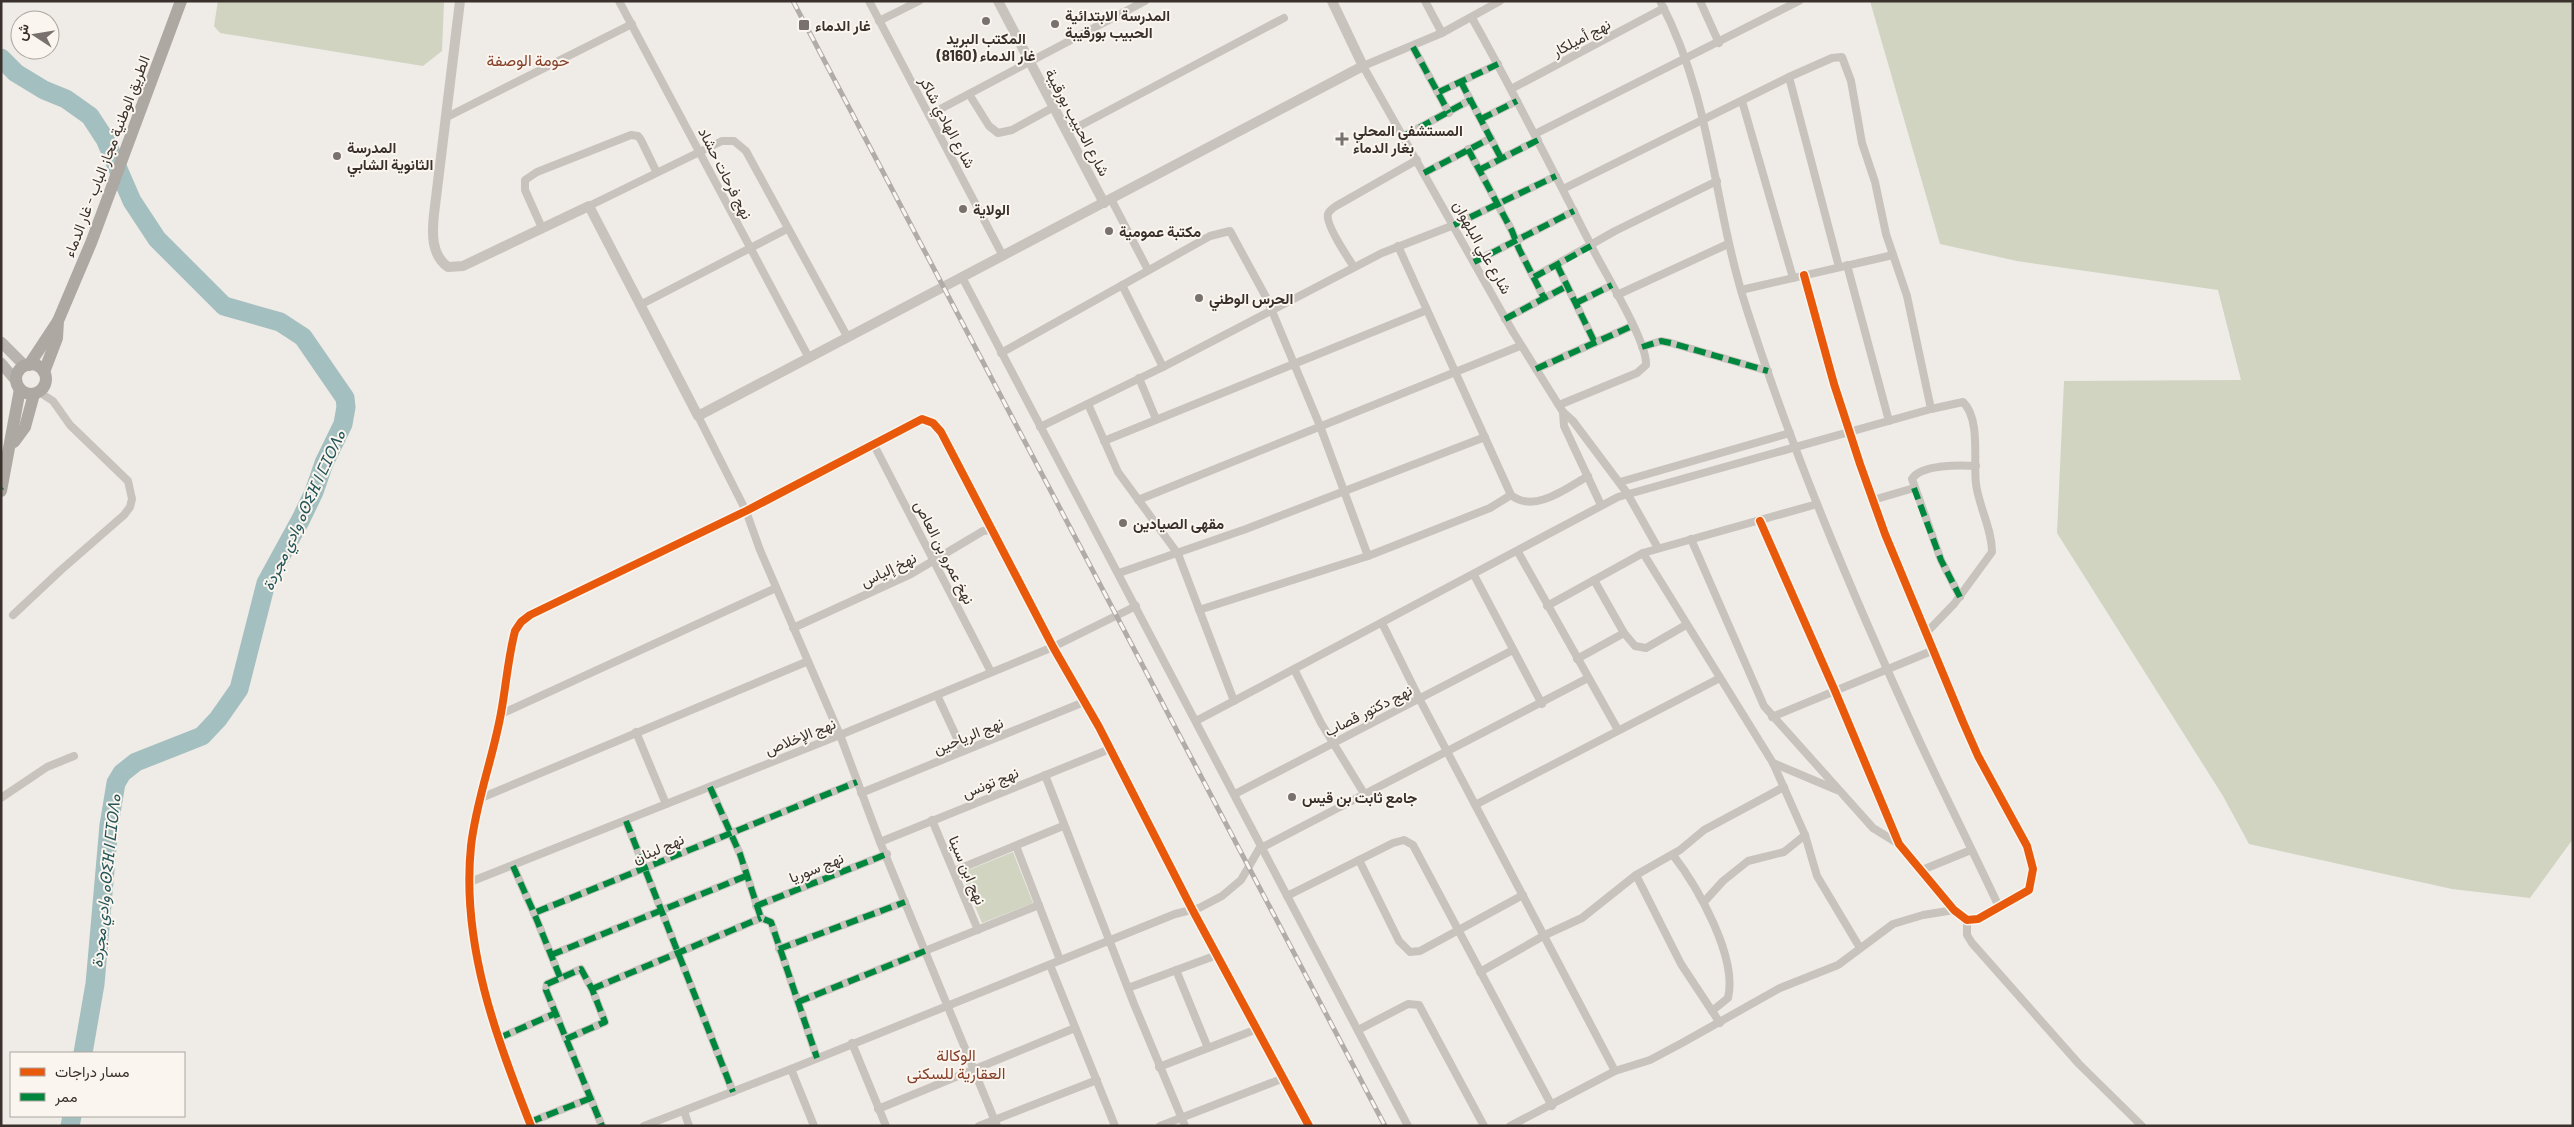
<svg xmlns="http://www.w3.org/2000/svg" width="2574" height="1127" viewBox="0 0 2574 1127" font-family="Barlow,Vazirmatn,'Noto Sans Tifinagh',sans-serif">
<rect width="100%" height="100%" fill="#efebe6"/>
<g fill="#d0d4c1">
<polygon points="218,1 444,1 442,51 423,66 220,33 214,26"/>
<polygon points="1870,1 2573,1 2573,839 2530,898 2452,889 2249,844 2223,796 2057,533 2064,381 2241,380 2218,290 2017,261 1940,244"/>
<polygon points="1013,852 1033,903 982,923 961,873"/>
</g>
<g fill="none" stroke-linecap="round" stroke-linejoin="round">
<g stroke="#a3bfbf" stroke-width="19">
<polyline points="1,58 16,73 44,90 66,99 90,116 105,139 132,201 157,239 224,306 280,322 303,337 345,398 346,407 343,424 324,463 314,492 301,519 266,583 239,689 218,719 202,736 136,762 122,773 116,783 109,825 95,984 83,1053"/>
<polyline points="70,1126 72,1116"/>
</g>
<g stroke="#c9c3be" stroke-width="8">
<polyline points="619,1 809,358"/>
<polyline points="869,1 1003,256"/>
<polyline points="1425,1 1442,33"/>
<polyline points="1500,1 1442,33 1363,66 1513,332 1563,412 1573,421 1627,493 1658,548"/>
<path d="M1660,1C1713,101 1713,206 1747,310C1794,457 1855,600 1919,740C1945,796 1973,851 1999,907"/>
<polyline points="1700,1 1719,43"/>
<path d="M1472,18C1516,96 1555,175 1596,255C1607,276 1648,344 1646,365L1637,373L1559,405"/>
<polyline points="879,21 919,1"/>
<polyline points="1413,47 1449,113"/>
<polyline points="1789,77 1839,267"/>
<polyline points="1461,82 1501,158"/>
<polyline points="1511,89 1664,8"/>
<polyline points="1439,92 1498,64"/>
<polyline points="969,94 989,126 998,133 1012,130 1054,107"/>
<polyline points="1742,101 1793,278"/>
<polyline points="929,115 1145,1"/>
<polyline points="445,118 632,24"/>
<polyline points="1481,119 1517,101"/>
<polyline points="1068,132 1284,18"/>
<polyline points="1535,134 1799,1"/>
<polyline points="1404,136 1470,100"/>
<polyline points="1468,149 1512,231 1519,249 1544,298"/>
<polyline points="1479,170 1538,140"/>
<polyline points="1424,173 1491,138"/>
<polyline points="1563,189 1789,77 1832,58 1842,57 1851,81 1862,143 1875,182 1886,234 1907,296 1931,409"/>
<polyline points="1111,199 1148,270"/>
<polyline points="589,206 722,141 734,141 746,151 848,338"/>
<polyline points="542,228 525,190 525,180 537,172 631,135 638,136 641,140 656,171"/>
<path d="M1398,246L1511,495C1534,514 1567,488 1588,476"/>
<polyline points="1474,262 1574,211"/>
<polyline points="1557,265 1595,343"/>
<polyline points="1847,265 1889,421"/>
<path d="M1354,267C1348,258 1325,224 1328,214C1329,211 1333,208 1336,206L1417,160"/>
<polyline points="962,277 1408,1126"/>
<polyline points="1534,277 1615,231 1717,181"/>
<polyline points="1122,285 1163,367"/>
<polyline points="1741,290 1893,255"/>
<polyline points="1617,295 1728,244"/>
<polyline points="1576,303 1612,285"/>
<polyline points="640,305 787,229"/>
<polyline points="1505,319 1567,286"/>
<polyline points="1642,347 1661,341 1671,343 1768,371"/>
<polyline points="1001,353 1210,236 1230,231 1267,299 1320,426 1368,556"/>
<polyline points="1536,369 1632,326"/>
<polyline points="1139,378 1156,419"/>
<polyline points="1088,404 1118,472 1178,554 1234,701"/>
<polyline points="1563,412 1564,426 1601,505"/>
<polyline points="698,416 746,511 760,550 840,735 880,842 997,1126"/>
<polyline points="1040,427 1163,367 1382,253 1454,225 1556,176"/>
<polyline points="1104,441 1427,310"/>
<polyline points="874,445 991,672"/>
<polyline points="1620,482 1790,433"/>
<polyline points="1138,500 1520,346"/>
<polyline points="1873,500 1914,488"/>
<polyline points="1760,521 1835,691 1899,844 1954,910 1967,920 1978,919 2029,890 2033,869 2027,846 1978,756 1963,722 1885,534 1860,464 1834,384 1804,275"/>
<polyline points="1691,539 1764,706 1873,828 1899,844"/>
<polyline points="1518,552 1618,730"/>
<polyline points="1643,553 1773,763 1805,835 1817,876 1860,948"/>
<polyline points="1119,573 1246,529 1485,437"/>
<polyline points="1474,575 1542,704"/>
<polyline points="1594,580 1624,633 1635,646 1646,648 1686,625"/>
<path d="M1960,597L1941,560L1912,479C1921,464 1961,465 1976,466"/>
<polyline points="1547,606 1643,553 1817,504"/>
<polyline points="1199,610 1368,556 1490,508 1511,495"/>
<polyline points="13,615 61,570 124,515 130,507 132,499 128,481 70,425 53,401 39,392"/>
<polyline points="1382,623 1420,700 1615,1071"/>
<polyline points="793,628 911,574 983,531 992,530"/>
<polyline points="1577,659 1624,633"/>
<polyline points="1294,669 1321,723 1365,795"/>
<polyline points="937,695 963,751"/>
<polyline points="501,714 776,588"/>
<polyline points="1772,717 1934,650"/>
<path d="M1196,721L1618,497L1931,409L1963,402C1981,419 1973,462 1976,484C1979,507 1992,529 1992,552L1954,604L1927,632"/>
<polyline points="636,732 666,804"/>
<polyline points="1773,763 1837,790"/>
<polyline points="1045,775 1134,1004 1185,1126"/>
<polyline points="710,787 740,854 761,918 771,922 817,1058"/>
<polyline points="861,793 1084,702"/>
<polyline points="1235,794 1513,650"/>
<polyline points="1,798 47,767 74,756"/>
<polyline points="481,798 806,662"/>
<polyline points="1475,805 1720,678"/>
<polyline points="932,820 978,930"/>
<polyline points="626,821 733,1092"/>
<polyline points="880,842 1110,749"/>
<polyline points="1016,846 1060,960"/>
<path d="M1673,855C1697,886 1738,957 1728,998L1712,1011"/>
<polyline points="1359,860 1399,941 1410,952 1420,951 1523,895"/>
<polyline points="513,866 534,913"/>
<polyline points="1922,870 1971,850"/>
<polyline points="954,871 1063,826"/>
<polyline points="1636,875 1681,964 1720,1023"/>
<polyline points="470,882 840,735 1053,647 1136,606"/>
<polyline points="1287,896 1393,843 1404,840 1413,845 1552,1106"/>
<polyline points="1704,902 1723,881 1748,861 1784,852 1805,835"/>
<polyline points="756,906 887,854"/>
<polyline points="1967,920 1967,935 1972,943 2079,1064 2142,1126"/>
<polyline points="779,949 905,902"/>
<polyline points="551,955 746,876"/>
<polyline points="1050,965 1115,1126"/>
<polyline points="1176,970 1208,1048"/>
<polyline points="1480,972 1545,935 1582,918 1636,875 1680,850 1704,830 1784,787"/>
<polyline points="560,977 534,913 857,782"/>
<polyline points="1128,988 1217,955"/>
<polyline points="592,989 761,918"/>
<polyline points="798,1002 1039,905"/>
<polyline points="1358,1030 1408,1004 1419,1005 1484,1126"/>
<polyline points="499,1038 556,1013"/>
<polyline points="566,1039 605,1022 592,989 581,969 547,984 546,990 602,1126"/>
<polyline points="852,1043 886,1126"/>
<polyline points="1159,1067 1257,1029"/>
<polyline points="791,1069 814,1126"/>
<polyline points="878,1109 1075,1028"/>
<polyline points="684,1111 689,1126"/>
<polyline points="530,1122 591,1098"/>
<path d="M531,1126C496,1038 461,943 471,846C476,801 493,758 501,713C506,686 508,658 515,631L521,622L530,615L746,511L922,419L933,423L941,432L1053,647L1099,727L1192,909L1309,1126"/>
<polyline points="644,1126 791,1069 1175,914 1199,908 1222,896 1241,880 1259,849 1588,678"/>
<polyline points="979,1126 1097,1080"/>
<polyline points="1160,1126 1284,1078"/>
<polyline points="1510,1126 1615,1071 1650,1060 1682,1043 1780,988 1838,965 1893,924 1923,915 1954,910"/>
</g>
<g stroke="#c9c3be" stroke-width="10">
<path d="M460,1L434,214C432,233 431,255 448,267L463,266L589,206L698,416L1363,66L1332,1"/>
<polyline points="998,1 1104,203"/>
</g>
<g stroke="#b9b3af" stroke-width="11">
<polyline points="1,342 25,366"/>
<polyline points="1,363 17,382"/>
</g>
<g stroke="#aea8a3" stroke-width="12">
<circle cx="31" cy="379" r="15"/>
<polyline points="29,365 58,321 91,243 181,1"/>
<polyline points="44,372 57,338 58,321"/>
<polyline points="14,442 25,427 34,394"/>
<polyline points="1,491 20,389"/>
</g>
<defs>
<polyline id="rail" points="793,1 1385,1126"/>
</defs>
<use href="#rail" stroke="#b1aca8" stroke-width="5"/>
<use href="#rail" stroke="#faf5ee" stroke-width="3" stroke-dasharray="9" stroke-linecap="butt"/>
<g stroke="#00873e" stroke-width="6" stroke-dasharray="12 6" stroke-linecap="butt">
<polyline points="1413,47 1449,113"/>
<polyline points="1461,82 1501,158"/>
<polyline points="1439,92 1498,64"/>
<polyline points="1481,119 1517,101"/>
<polyline points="1404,136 1470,100"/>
<polyline points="1468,149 1512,231 1519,249 1544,298"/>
<polyline points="1479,170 1538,140"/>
<polyline points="1424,173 1491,138"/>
<polyline points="1454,225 1556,176"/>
<polyline points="1474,262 1574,211"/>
<polyline points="1557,265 1595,343"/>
<polyline points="1534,277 1591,246"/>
<polyline points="1576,303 1612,285"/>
<polyline points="1505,319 1567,286"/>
<polyline points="1642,347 1661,341 1671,343 1768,371"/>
<polyline points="1536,369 1632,326"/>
<polyline points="1,488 2,487"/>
<polyline points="1914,488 1941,560 1960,597"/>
<polyline points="710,787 740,854 761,918 771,922 817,1058"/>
<polyline points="626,821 733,1092"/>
<polyline points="513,866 534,913"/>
<polyline points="756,906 887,854"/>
<polyline points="779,949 905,902"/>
<polyline points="551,955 746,876"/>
<polyline points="560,977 534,913 857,782"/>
<polyline points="592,989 761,918"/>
<polyline points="798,1002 925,951"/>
<polyline points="499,1038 556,1013"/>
<polyline points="566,1039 605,1022 592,989 581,969 547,984 546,990 602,1126"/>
<polyline points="530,1122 591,1098"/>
</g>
<defs>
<g id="cycleway">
<polyline points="1760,521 1835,691 1899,844 1954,910 1967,920 1978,919 2029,890 2033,869 2027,846 1978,756 1963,722 1885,534 1860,464 1834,384 1804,275"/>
<path d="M531,1126C496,1038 461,943 471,846C476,801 493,758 501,713C506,686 508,658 515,631L521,622L530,615L746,511L922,419L933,423L941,432L1053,647L1099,727L1192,909L1309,1126"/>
</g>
</defs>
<use href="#cycleway" stroke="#faf5ee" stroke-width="11"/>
<use href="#cycleway" stroke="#e8590c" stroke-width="8"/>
</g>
<g fill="#79716d" stroke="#faf5ee" stroke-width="2">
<circle cx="986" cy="21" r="5"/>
<circle cx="1055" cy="24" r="5"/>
<rect x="798" y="19" width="12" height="12" rx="2.5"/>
<path d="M1339.5 131.5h5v5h5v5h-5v5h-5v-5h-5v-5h5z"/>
<circle cx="337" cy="156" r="5"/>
<circle cx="963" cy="209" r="5"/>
<circle cx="1109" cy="231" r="5"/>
<circle cx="1199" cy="298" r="5"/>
<circle cx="1123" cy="523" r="5"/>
<circle cx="1292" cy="797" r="5"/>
</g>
<g text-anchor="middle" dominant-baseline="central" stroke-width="4" stroke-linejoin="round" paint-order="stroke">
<g font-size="15" font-weight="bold" fill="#3a302c" stroke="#faf5ee" text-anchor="start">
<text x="1065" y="15">المدرسة الابتدائية<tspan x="1065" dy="17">الحبيب بورقيبة</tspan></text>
<text x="815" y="25">غار الدماء</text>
<text x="986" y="38" text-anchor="middle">المكتب البريد<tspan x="986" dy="17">غار الدماء (8160)</tspan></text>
<text x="1353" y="130">المستشفى المحلي<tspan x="1353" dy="17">بغار الدماء</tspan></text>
<text x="347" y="147">المدرسة<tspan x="347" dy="17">الثانوية الشابي</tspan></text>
<text x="973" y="209">الولاية</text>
<text x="1119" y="231">مكتبة عمومية</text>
<text x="1209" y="298">الحرس الوطني</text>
<text x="1133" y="523">مقهى الصيادين</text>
<text x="1302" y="797">جامع ثابت بن قیس</text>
</g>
<g font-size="15" fill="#3a302c" stroke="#faf5ee">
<text transform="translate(1581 37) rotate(-28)">نهج أميلكار</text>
<text transform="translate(948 122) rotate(62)">شارع الهادي شاكر</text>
<text transform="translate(1078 122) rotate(62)">شارع الحبيب بورقيبة</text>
<text transform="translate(106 156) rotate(-69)">الطريق الوطنية مجاز الباب - غار الدماء</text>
<text transform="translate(726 173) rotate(63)">نهج فرحات حشاد</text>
<text transform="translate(1483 247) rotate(61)">شارع علي البلهوان</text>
<text transform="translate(945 552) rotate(63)">نهخ عمرو بن العاص</text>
<text transform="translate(888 569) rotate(-26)">نهخ إلياس</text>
<text transform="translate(1368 710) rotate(-27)">نهج دكتور قصاب</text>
<text transform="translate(968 735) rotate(-22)">نهج الرياحين</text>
<text transform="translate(800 736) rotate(-22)">نهج الإخلاص</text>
<text transform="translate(990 782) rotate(-22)">نهج تونس</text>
<text transform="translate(658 848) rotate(-23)">نهج لبنان</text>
<text transform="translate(816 867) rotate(-22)">نهج سوريا</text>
<text transform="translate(968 870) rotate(67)">نهج ابن سينا</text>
</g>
<g font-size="16" fill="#853f29" stroke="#faf5ee">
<text x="528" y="59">حومة الوصفة</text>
<text x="956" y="1054">الوكالة<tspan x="956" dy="18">العقارية للسكنى</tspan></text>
</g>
<g font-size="16" font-style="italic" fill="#235559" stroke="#faf5ee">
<text transform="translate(303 510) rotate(-65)">وادي مجردة ⴰⵙⵉⴼ ⵏ ⵎⵊⵔⴷⴰ</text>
<text transform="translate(105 881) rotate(-84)">وادي مجردة ⴰⵙⵉⴼ ⵏ ⵎⵊⵔⴷⴰ</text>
</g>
</g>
<rect width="2574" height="1127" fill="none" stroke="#3a302c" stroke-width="5"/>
<rect x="10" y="1052" width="175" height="65" fill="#faf5ee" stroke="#ada6a0"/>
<rect x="20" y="1068" width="25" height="8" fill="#e8590c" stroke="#ada6a0"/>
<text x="55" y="1077" font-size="15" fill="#3a302c">مسار دراجات</text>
<rect x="20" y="1093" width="25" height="8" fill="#00873e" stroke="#ada6a0"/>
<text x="55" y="1102" font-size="15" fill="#3a302c">ممر</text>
<g transform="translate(35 35) rotate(282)"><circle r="24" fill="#faf5ee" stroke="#ada6a0"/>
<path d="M0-4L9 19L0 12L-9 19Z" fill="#79716d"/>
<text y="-8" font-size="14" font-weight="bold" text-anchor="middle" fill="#3a302c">ش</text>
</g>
</svg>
